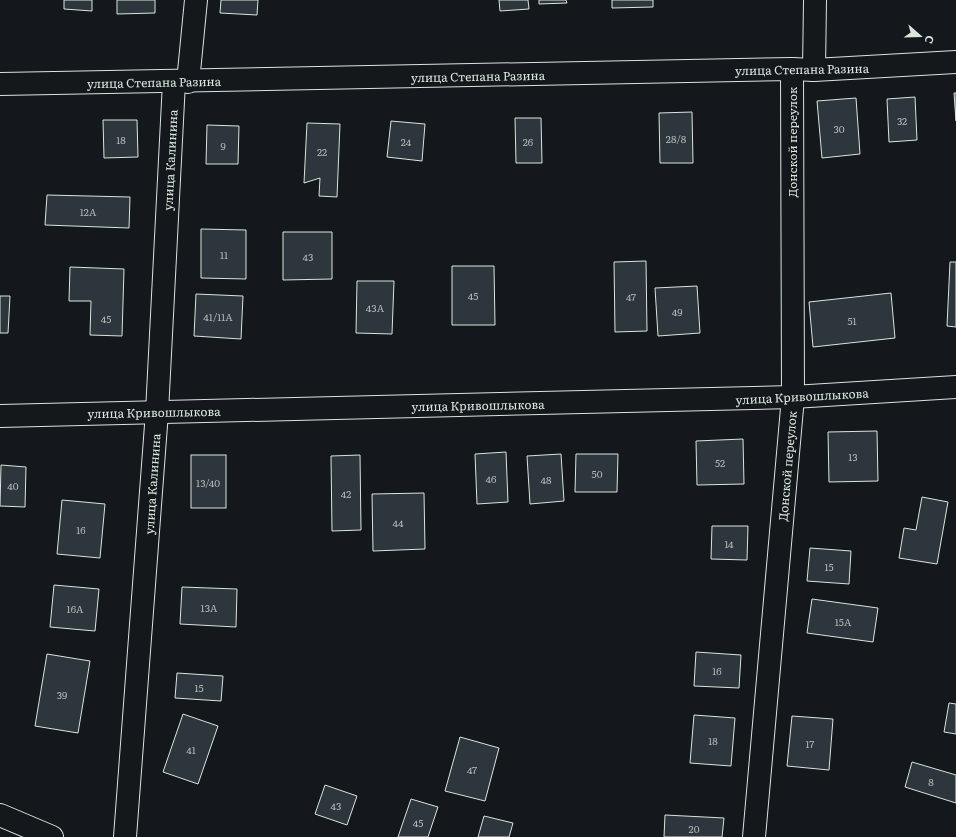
<svg xmlns="http://www.w3.org/2000/svg" width="956" height="837" viewBox="0 0 956 837" font-family="Literata,serif">
<rect width="100%" height="100%" fill="#14181c"/>
<g fill="#2c363c" stroke="#d8e6dc">
<polygon points="64,0 92,0 92,11 64,9"/>
<polygon points="117,0 155,0 155,13 117,14"/>
<polygon points="221,0 258,0 257,15 220,13"/>
<polygon points="499,0 528,0 529,9 500,11"/>
<polygon points="539,0 566,0 567,3 539,4"/>
<polygon points="612,0 653,0 653,7 612,8"/>
<polygon points="954,93 956,93 956,121"/>
<polygon points="915,97 917,140 889,142 887,99"/>
<polygon points="856,98 860,154 822,158 817,101"/>
<polygon points="692,112 693,163 660,163 659,113"/>
<polygon points="515,118 541,118 542,163 516,163"/>
<polygon points="103,120 137,120 138,157 104,158"/>
<polygon points="391,121 425,124 422,161 387,157"/>
<polygon points="307,123 340,124 337,197 319,196 320,178 304,183"/>
<polygon points="207,125 239,126 238,164 206,164"/>
<polygon points="47,195 130,197 129,228 45,225"/>
<polygon points="201,229 246,230 246,279 201,278"/>
<polygon points="283,232 332,232 332,279 283,280"/>
<polygon points="646,261 647,331 615,332 614,262"/>
<polygon points="950,262 956,262 956,327 947,326"/>
<polygon points="452,266 494,266 495,325 452,325"/>
<polygon points="70,267 124,269 122,336 90,335 91,301 69,301"/>
<polygon points="357,281 394,281 392,334 356,333"/>
<polygon points="697,286 700,333 658,336 655,288"/>
<polygon points="891,293 895,338 813,347 809,302"/>
<polygon points="196,294 243,296 241,339 194,336"/>
<polygon points="0,296 10,296 8,333 0,333"/>
<polygon points="877,431 878,481 829,482 828,432"/>
<polygon points="743,439 744,484 697,485 696,441"/>
<polygon points="506,452 508,502 477,504 475,454"/>
<polygon points="561,454 564,501 530,504 527,456"/>
<polygon points="576,454 618,454 617,492 575,492"/>
<rect x="191" y="455" width="35" height="53"/>
<polygon points="360,455 361,530 332,531 331,456"/>
<polygon points="1,465 26,467 25,507 0,506"/>
<polygon points="424,493 425,549 373,551 372,494"/>
<polygon points="922,497 948,502 937,564 899,558 904,528 916,530"/>
<polygon points="62,500 105,504 100,558 57,554"/>
<polygon points="712,526 748,526 747,560 711,559"/>
<polygon points="810,548 851,551 849,584 807,581"/>
<polygon points="54,585 99,589 95,631 50,627"/>
<polygon points="182,587 237,589 236,627 180,624"/>
<polygon points="812,599 878,608 873,642 807,633"/>
<polygon points="696,652 741,655 739,688 694,686"/>
<polygon points="47,654 90,661 78,733 35,726"/>
<polygon points="177,673 223,676 221,701 175,698"/>
<polygon points="949,703 956,704 956,734 944,732"/>
<polygon points="183,714 218,726 198,784 163,772"/>
<polygon points="694,715 735,718 731,766 690,763"/>
<polygon points="792,716 833,719 829,770 787,766"/>
<polygon points="460,737 499,748 485,801 445,791"/>
<polygon points="912,762 956,775 956,803 905,787"/>
<polygon points="325,785 357,796 347,825 315,814"/>
<polygon points="411,799 438,807 428,837 398,837"/>
<polygon points="665,815 724,818 722,837 664,837"/>
<polygon points="484,816 513,823 509,837 478,837"/>
</g>
<g fill="none" stroke-linecap="round" stroke-linejoin="round">
<defs>
<g id="street">
<polyline points="814,70 815,0"/>
<polyline points="188,82 196,0"/>
<polyline points="0,84 792,69 814,70 956,62"/>
<polyline points="0,416 793,397 956,387"/>
<polyline points="125,837 157,412 174,82"/>
<polyline points="754,837 793,397 792,69"/>
</g>
<polyline id="secondary" points="0,815 52,837"/>
</defs>
<use href="#street" stroke="#d8e6dc" stroke-width="24"/>
<use href="#secondary" stroke="#d8e6dc" stroke-width="24"/>
<use href="#street" stroke="#14181c" stroke-width="22"/>
<use href="#secondary" stroke="#14181c" stroke-width="22"/>
</g>
<g text-anchor="middle" dominant-baseline="central" stroke-width="3" stroke-linejoin="round" paint-order="stroke">
<g font-size="10" fill="#adbab4">
<text x="902" y="120">32</text>
<text x="839" y="128">30</text>
<text x="676" y="138">28/8</text>
<text x="121" y="139">18</text>
<text x="406" y="141">24</text>
<text x="528" y="141">26</text>
<text x="223" y="145">9</text>
<text x="322" y="151">22</text>
<text x="88" y="211">12А</text>
<text x="224" y="254">11</text>
<text x="308" y="256">43</text>
<text x="473" y="295">45</text>
<text x="631" y="296">47</text>
<text x="375" y="307">43А</text>
<text x="677" y="311">49</text>
<text x="218" y="316">41/11А</text>
<text x="106" y="318">45</text>
<text x="852" y="320">51</text>
<text x="853" y="456">13</text>
<text x="720" y="462">52</text>
<text x="597" y="473">50</text>
<text x="491" y="478">46</text>
<text x="546" y="479">48</text>
<text x="208" y="482">13/40</text>
<text x="13" y="485">40</text>
<text x="346" y="493">42</text>
<text x="398" y="522">44</text>
<text x="81" y="529">16</text>
<text x="729" y="543">14</text>
<text x="829" y="566">15</text>
<text x="209" y="607">13А</text>
<text x="75" y="608">16А</text>
<text x="843" y="621">15А</text>
<text x="717" y="670">16</text>
<text x="199" y="687">15</text>
<text x="62" y="694">39</text>
<text x="713" y="740">18</text>
<text x="810" y="743">17</text>
<text x="191" y="749">41</text>
<text x="472" y="769">47</text>
<text x="931" y="781">8</text>
<text x="336" y="805">43</text>
<text x="418" y="822">45</text>
<text x="694" y="828">20</text>
</g>
<g font-size="12" fill="#d8e6dc" stroke="#14181c">
<text transform="translate(802 69) rotate(-1)">улица Степана Разина</text>
<text transform="translate(478 76) rotate(-1)">улица Степана Разина</text>
<text transform="translate(154 82) rotate(-1)">улица Степана Разина</text>
<text transform="translate(792 142) rotate(-90)">Донской переулок</text>
<text transform="translate(170 160) rotate(-87)">улица Калинина</text>
<text transform="translate(802 396) rotate(-3)">улица Кривошлыкова</text>
<text transform="translate(478 405) rotate(-1)">улица Кривошлыкова</text>
<text transform="translate(154 412) rotate(-1)">улица Кривошлыкова</text>
<text transform="translate(787 466) rotate(-85)">Донской переулок</text>
<text transform="translate(152 484) rotate(-86)">улица Калинина</text>
</g>
</g>
<g transform="translate(920 36) rotate(110)" stroke="#14181c" stroke-width="3" paint-order="stroke">
<path d="M0-3L7 15L0 10L-7 15Z" fill="#d8e6dc"/>
<text y="-6" font-size="11" font-weight="bold" text-anchor="middle" fill="#d8e6dc">С</text>
</g>
</svg>
